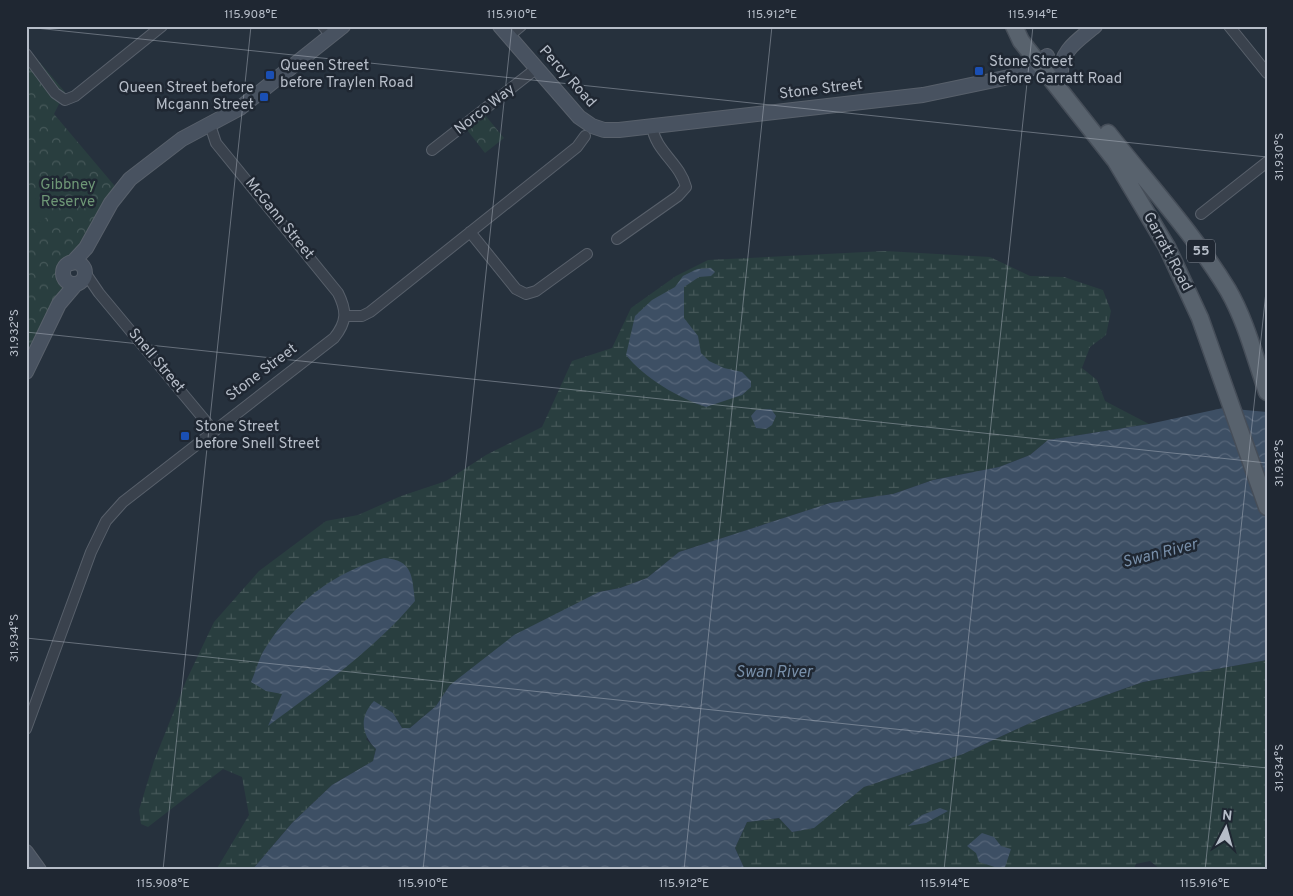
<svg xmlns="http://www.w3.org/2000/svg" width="1293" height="896" font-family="Overpass,sans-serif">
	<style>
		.wetland { fill: url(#wetland-marsh) }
		.park { fill: url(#park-crowns) }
		.garden { fill: #293e3f }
		.water { fill: url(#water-waves) }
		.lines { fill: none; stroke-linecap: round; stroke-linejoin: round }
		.street-casing { stroke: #58606b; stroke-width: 12 }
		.secondary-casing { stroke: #58606b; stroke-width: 16 }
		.primary-casing { stroke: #464e59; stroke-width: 19 }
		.street { stroke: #3a424d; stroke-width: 10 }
		.secondary { stroke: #485260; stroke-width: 14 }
		.primary { stroke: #58626d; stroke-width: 16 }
		.ticks { fill: none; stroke: #b6bdc8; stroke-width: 1; stroke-opacity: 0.45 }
		.transit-dot { fill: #1a4fb4; stroke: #1f2732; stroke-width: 2 }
		.labels { text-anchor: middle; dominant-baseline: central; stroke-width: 5; stroke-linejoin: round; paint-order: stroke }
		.shield { fill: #1f2732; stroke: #89909b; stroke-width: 1 }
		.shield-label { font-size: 14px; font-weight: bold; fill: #b6bdc8 }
		.poi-label { font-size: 15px; fill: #b6bdc8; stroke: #1f2732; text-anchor: start }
		.street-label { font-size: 15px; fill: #b6bdc8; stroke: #1f2732 }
		.park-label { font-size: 15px; fill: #6e9776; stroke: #1f2732 }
		.water-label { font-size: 16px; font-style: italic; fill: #788fa9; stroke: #1f2732 }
		.neatline { fill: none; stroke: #b6bdc8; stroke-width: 2 }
		.ticks-label { font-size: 12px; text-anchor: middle; fill: #b6bdc8 }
	</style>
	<defs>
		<pattern id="wetland-marsh" width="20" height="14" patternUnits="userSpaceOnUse" patternTransform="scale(1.25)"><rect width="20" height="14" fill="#293e3f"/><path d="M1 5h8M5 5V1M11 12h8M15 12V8" fill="none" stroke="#465859"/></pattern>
		<pattern id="park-crowns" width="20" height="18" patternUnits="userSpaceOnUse" patternTransform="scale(1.25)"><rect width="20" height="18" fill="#293e3f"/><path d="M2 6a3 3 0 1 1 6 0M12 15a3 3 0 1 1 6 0" fill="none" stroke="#465859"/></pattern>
		<pattern id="water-waves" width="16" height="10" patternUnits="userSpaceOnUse" patternTransform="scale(1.25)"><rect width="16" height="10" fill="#3d4f64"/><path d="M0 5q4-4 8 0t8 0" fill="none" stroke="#576679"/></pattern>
	</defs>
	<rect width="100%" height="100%" fill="#26313d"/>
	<path class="wetland" d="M 885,251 L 990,257 L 1030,276 L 1064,277 L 1103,290 L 1111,311 L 1106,335 L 1090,347 L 1082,368 L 1097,380 L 1105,401 L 1149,424 L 1048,440 L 1030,455 L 999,467 L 933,480 L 893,494 L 830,503 L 679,552 L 647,578 L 620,588 L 599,592 L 450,685 L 436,706 L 410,728 L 402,728 L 393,713 L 366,739 L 376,749 L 373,761 L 332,785 L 292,823 L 252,870 L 216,870 L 249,815 L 242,777 L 223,769 L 148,827 L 141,824 L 139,810 L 154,761 L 186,681 L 214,622 L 259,571 L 326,521 L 358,515 L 401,496 L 446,481 L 486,455 L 542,427 L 572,361 L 612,348 L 631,308 L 676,276 L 708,260 Z
		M 1267,660 L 1267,870 L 1161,870 L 1150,861 L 1136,864 L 1133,870 L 745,870 L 735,848 L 747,822 L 779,818 L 792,832 L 813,828 L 864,787 L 963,754 L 1041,718 L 1143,682 Z"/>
	<path class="park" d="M 26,46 L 65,92 L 54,114 L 119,191 L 80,264 L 61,264 L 65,280 L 59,304 L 26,372 Z
		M 485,115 L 504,138 L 485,153 L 467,130 Z"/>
	<path class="garden" d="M 26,187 L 49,215 L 26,233 Z"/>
	<path class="water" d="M 711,268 L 715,272 L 711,276 L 699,277 L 684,287 L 684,318 L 698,336 L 701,353 L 709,361 L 724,368 L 742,372 L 751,381 L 751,387 L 742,395 L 706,407 C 680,399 643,377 626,355 L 635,316 L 652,300 L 675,287 L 683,276 L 697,269 Z
		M 1223,408 L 1267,412 L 1267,660 L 1143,682 L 1041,718 L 963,754 L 864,787 L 814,828 L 792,832 L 779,818 L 747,822 L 735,848 L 745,870 L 252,870 L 292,823 L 332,785 L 373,761 L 376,749 C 361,734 359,717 374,701 L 393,713 L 402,728 L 410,728 L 436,706 L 450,685 L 514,635 L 599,592 L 620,588 L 647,578 L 679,552 L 830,503 L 893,494 L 933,480 L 999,467 L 1030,455 L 1048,440 L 1149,424 Z
		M 771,409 L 776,416 L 772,425 L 766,429 L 756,428 L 751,416 L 756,410 Z
		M 384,558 C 413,560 412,576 415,601 C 374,650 319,688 268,726 L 282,694 L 266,691 L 251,682 C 256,671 259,657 266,647 C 294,603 334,572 384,558 Z
		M 940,808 L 948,811 L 926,823 L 908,826 L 922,815 Z
		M 982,833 L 994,837 L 1001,846 L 1011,849 L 1004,870 L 979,862 L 976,853 L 967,846 Z"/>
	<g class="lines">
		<defs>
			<path id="street" d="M 323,26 L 331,36
				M 1229,26 L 1267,73
				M 509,36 L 521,26
				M 26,54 L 55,93 L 65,100 L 75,96 L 162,26
				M 432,150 L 537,68
				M 1201,214 L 1267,162
				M 470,232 L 516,289 L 526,294 L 536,291 L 587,254
				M 617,239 L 678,196 L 686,187 C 680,163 655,151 652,126
				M 84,271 L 99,293 L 213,430
				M 346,316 L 362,316 L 370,312 L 577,147 L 585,136
				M 26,729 L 91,552 L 106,521 L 123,502 L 334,338 C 347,322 347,311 338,293 L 216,143 L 210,125"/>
			<path id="secondary" d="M 500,26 L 579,117 L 592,126 L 604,130 L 619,130 L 923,95 L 1014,76 L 1030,69 L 1047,56
				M 1061,74 C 1060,50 1079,40 1095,26
				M63 273a11 11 0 1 1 22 0a11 11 0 1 1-22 0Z
				M 72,263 L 86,248 L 111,203 L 130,179 L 182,139 L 240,108 L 343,26
				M 26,372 L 59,304 L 76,284
				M 26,852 L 39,870"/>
			<path id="primary" d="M 1014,26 L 1021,41 L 1115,160 L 1167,247 L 1200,318 L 1267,507
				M 1108,133 C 1148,184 1194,234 1228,290 C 1246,321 1255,358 1267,392"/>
		</defs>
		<use href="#street" class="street-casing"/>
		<use href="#secondary" class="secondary-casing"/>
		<use href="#primary" class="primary-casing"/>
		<use href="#street" class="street"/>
		<use href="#secondary" class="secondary"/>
		<use href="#primary" class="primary"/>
	</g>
	<path class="ticks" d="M 26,27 L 1267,157M 26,332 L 1267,463M 26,638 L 1267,768M 163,870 L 251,26M 423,870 L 512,26M 684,870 L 772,26M 944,870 L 1033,26M 1205,870 L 1267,282"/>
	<g class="transit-dot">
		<rect x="974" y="66" width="10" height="10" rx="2.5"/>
		<rect x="265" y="70" width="10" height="10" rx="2.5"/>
		<rect x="259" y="92" width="10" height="10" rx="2.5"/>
		<rect x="180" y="431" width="10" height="10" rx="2.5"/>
	</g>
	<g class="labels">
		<rect class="shield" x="1187" y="239.5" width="28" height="23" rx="4"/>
		<g class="shield-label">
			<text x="1201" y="251">55</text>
		</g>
		<g class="poi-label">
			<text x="989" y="62">Stone Street<tspan x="989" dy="17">before Garratt Road</tspan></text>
			<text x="280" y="66">Queen Street<tspan x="280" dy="17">before Traylen Road</tspan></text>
			<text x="254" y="88" text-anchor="end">Queen Street before<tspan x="254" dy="17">Mcgann Street</tspan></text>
			<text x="195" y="427">Stone Street<tspan x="195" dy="17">before Snell Street</tspan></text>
		</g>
		<g class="street-label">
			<text transform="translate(567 77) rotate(48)">Percy Road</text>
			<text transform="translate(821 90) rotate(-7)">Stone Street</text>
			<text transform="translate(485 110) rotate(-38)">Norco Way</text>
			<text transform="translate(279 219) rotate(51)">McGann Street</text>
			<text transform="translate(1167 252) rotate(62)">Garratt Road</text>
			<text transform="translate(156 361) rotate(50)">Snell Street</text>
			<text transform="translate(262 373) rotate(-37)">Stone Street</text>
		</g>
		<g class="park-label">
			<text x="68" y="185">Gibbney<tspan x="68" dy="17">Reserve</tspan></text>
		</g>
		<g class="water-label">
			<text transform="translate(1160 554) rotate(-14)">Swan River</text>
			<text x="774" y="673">Swan River</text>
		</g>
	</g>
	<rect width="1293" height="896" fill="none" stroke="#1f2732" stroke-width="55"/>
	<g transform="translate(1226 828) rotate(6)" stroke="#1f2732" stroke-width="4" paint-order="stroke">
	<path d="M0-4L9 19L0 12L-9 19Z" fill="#b6bdc8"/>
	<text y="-8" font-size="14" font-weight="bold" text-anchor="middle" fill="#b6bdc8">N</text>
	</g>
	<rect x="28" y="28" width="1238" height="840" class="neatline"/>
	<g class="ticks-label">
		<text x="251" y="18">115.908°E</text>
		<text x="512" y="18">115.910°E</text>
		<text x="772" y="18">115.912°E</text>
		<text x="1033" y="18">115.914°E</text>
		<text transform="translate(1279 157) rotate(-90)" y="4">31.930°S</text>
		<text transform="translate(14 333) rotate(-90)" y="4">31.932°S</text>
		<text transform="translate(1279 463) rotate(-90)" y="4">31.932°S</text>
		<text transform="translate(14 638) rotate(-90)" y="4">31.934°S</text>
		<text transform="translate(1279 768) rotate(-90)" y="4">31.934°S</text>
		<text x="163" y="887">115.908°E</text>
		<text x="423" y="887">115.910°E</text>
		<text x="684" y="887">115.912°E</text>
		<text x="945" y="887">115.914°E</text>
		<text x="1205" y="887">115.916°E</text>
	</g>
</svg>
